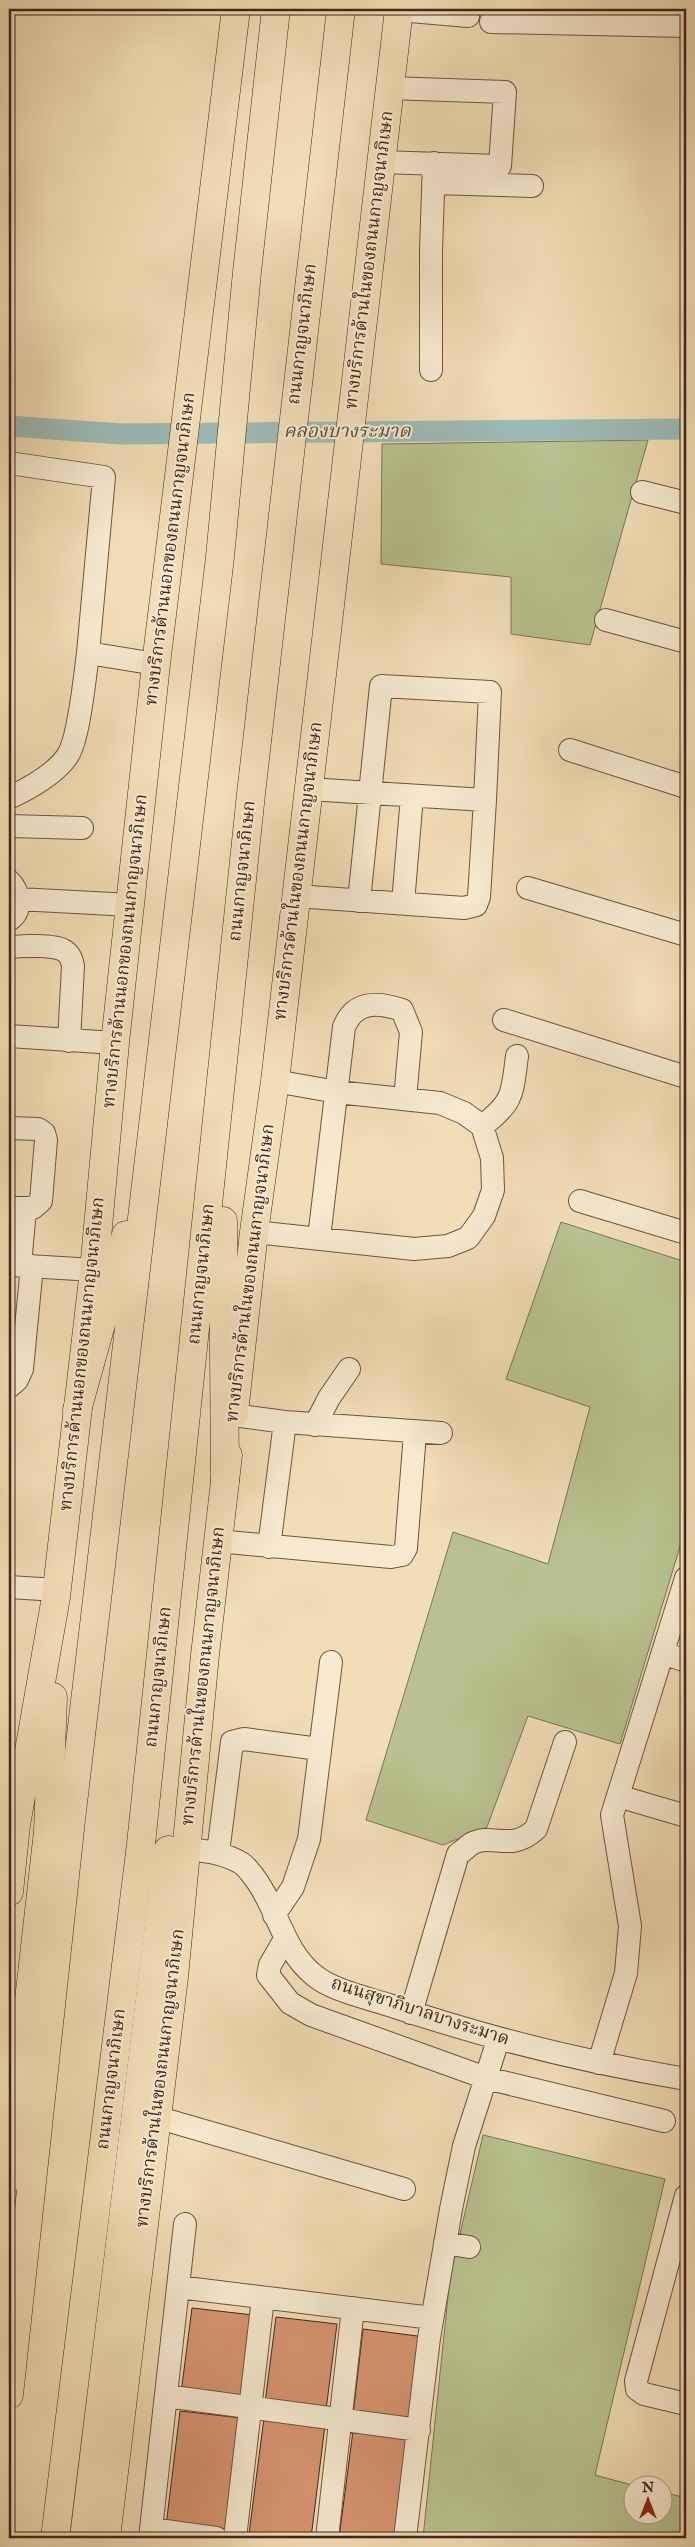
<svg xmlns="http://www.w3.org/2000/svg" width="695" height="2547" font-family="'IM FELL English','Noto Serif Thai',serif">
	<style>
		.green { fill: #b8c18f; stroke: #7c7455 }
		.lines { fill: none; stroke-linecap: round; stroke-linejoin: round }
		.canal { stroke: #9cbab5; stroke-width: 21 }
		.building { fill: #d89471; stroke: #40261b }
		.minor-casing { stroke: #6c5442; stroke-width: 24 }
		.major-casing { stroke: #40261b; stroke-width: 29 }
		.highway-casing { stroke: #40261b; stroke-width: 29 }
		.minor { stroke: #f6e9d0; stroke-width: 22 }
		.major { stroke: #f1ddb6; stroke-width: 28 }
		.highway { stroke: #f1ddb6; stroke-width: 28 }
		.labels { text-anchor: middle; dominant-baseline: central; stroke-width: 4; stroke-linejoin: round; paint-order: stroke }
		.street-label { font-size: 18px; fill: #40261b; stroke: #f6e9d0 }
		.water-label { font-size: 19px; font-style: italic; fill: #574b42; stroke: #f6e9d0 }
	</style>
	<rect width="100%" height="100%" fill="#f1ddb6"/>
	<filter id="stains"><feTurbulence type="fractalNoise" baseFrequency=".004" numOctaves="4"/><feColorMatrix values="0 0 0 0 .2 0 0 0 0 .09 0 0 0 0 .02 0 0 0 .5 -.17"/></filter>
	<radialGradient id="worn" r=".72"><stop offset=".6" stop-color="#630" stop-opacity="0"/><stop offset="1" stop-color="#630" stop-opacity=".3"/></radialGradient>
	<path class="green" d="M 648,440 L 590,645 L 511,634 L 511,577 L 381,564 L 382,444 Z
		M 561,1222 L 686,1262 L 686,1527 L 620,1744 L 528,1716 L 487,1827 L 443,1845 L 366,1820 L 453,1532 L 548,1564 L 590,1407 L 506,1379 Z
		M 483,2135 L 665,2179 L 595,2475 L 632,2485 L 632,2514 L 662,2514 L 663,2492 L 686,2498 L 686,2538 L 423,2538 L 450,2277 Z"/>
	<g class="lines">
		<path class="canal" d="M 9,426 L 121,434 L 686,429"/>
	</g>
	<path class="building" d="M 192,2308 L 253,2315 L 242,2401 L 181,2393 Z
		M 276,2317 L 337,2324 L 326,2410 L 265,2403 Z
		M 363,2329 L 425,2337 L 414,2422 L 353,2415 Z
		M 180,2411 L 241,2418 L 227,2534 L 166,2526 Z
		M 264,2418 L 325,2425 L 311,2538 L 249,2534 Z
		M 353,2431 L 414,2438 L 402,2538 L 339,2538 Z"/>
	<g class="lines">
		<defs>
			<path id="minor" d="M 399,10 L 468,16
				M 491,22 L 686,26
				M 381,162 L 500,166 L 505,92 L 389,88
				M 433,183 L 532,186
				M 431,370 L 431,250 L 434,163
				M 9,463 L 104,477 L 88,653 L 156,664
				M 642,492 L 686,503
				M 606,620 L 686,642
				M 570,750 L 686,787
				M 9,798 C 28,789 56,774 68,755 C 79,738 85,676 88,653
				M 9,826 L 82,828
				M 9,881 C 20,892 23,910 9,920
				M 528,888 L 686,935
				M 296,896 L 464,908 L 476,905 L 479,897 L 485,800 L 308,789
				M 18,899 L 131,905
				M 359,901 L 381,686 L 490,692 L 485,800
				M 403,903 L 412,796
				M 9,948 C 17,945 56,945 63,950 C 69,953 72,960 73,966 L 69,1041
				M 504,1020 L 686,1077
				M 9,1036 L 115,1043
				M 482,1126 C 514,1102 512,1094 517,1056
				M 9,1128 L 38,1129 L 44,1133 L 46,1140 L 41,1201 L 33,1208 L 9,1208
				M 580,1201 L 686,1233
				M 254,1232 L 414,1249 L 448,1246 L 468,1238 L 484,1216 L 493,1190 L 492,1158 L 482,1126 L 464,1113 L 440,1103 L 337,1092 L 275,1081
				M 319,1238 L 344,1027 C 355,1000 378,1002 402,1010 L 411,1032 L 405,1099
				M 11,1265 L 94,1270
				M 20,1265 L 25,1209
				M 9,1387 L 17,1380 L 22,1369 L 32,1266
				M 233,1415 L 285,1422 L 441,1433
				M 315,1425 L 329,1398 L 349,1369
				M 217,1541 L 391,1557 L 402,1555 L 406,1548 L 415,1433
				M 269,1547 L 285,1422
				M 9,1587 L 57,1590
				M 663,1653 L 686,1661
				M 618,1796 L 686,1816
				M 187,1849 C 206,1851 224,1853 241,1863 C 246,1866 250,1872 254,1877 C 278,1908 282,1950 315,1976 C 332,1990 367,1998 389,2005 C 487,2038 584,2062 686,2079
				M 218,1853 L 232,1742 L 244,1739 L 319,1749
				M 274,1915 L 293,1887 L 309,1839 L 331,1662
				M 285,1939 L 270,1965 L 268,1975 L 290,2003 L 311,2015 L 486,2078 L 664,2121
				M 411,2013 L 458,1854 C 463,1851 467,1847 471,1844 C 494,1832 510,1853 536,1829 L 565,1742
				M 599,2063 L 626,1973 L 630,1926 L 612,1815 L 686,1578
				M 156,2117 L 404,2189
				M 686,2196 L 636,2381 L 637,2389 L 644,2394 L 686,2404
				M 445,2243 L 469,2247
				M 178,2287 L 432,2318
				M 166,2396 L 419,2430
				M 151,2529 L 216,2538
				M 150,2538 L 185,2224
				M 235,2538 L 263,2298
				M 327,2538 L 353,2308
				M 405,2538 L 429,2338 L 451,2209 L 464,2146 L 498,2040"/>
			<path id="major" d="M 234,1413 L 254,1232 L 275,1081 L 399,9
				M 9,1892 L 16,1825 L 56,1597 L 94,1270 L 115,1043 L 156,664 L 236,9
				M 9,2178 L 48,1831 L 53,1697
				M 84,2538 L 168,1850
				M 106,2538 L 174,1977 L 205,1655 L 228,1455"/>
			<path id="highway" d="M 223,1221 L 225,1480
				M 77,1410 L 126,1235
				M 9,2395 L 71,1820 L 220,557 L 247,272 L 276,9
				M 55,2538 L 141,1844 L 251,794 L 341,9"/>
		</defs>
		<use href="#minor" class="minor-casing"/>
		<use href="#major" class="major-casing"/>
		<use href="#highway" class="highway-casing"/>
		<use href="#minor" class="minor"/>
		<use href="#major" class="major"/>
		<use href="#highway" class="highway"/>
	</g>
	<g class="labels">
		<g class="street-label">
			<text transform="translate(370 260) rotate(-83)">ทางบริการด้านในของถนนกาญจนาภิเษก</text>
			<text transform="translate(303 334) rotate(-83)">ถนนกาญจนาภิเษก</text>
			<text transform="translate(171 549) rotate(-83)">ทางบริการด้านนอกของถนนกาญจนาภิเษก</text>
			<text transform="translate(243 871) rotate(-84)">ถนนกาญจนาภิเษก</text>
			<text transform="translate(299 871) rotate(-83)">ทางบริการด้านในของถนนกาญจนาภิเษก</text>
			<text transform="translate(126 951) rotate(-84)">ทางบริการด้านนอกของถนนกาญจนาภิเษก</text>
			<text transform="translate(251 1273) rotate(-83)">ทางบริการด้านในของถนนกาญจนาภิเษก</text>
			<text transform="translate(202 1274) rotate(-84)">ถนนกาญจนาภิเษก</text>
			<text transform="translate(83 1354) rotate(-84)">ทางบริการด้านนอกของถนนกาญจนาภิเษก</text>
			<text transform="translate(204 1676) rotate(-84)">ทางบริการด้านในของถนนกาญจนาภิเษก</text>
			<text transform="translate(159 1677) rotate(-84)">ถนนกาญจนาภิเษก</text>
			<text transform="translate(420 2012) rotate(18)">ถนนสุขาภิบาลบางระมาด</text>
			<text transform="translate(161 2078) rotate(-83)">ทางบริการด้านในของถนนกาญจนาภิเษก</text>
			<text transform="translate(112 2079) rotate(-83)">ถนนกาญจนาภิเษก</text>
		</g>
		<g class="water-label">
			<text x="347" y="432">คลองบางระมาด</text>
		</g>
	</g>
	<rect width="695" height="2547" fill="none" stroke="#f1ddb6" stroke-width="30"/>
	<rect x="10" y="10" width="675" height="2527" fill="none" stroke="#40261b" stroke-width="2.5"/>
	<rect x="15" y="15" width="665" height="2517" fill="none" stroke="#40261b"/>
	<g transform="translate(648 2500)"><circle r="24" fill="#f6e9d0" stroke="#ad9b88"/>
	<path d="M0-4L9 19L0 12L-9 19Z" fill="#8f2418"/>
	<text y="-8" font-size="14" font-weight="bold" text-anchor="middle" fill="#40261b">N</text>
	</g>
	<rect width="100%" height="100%" filter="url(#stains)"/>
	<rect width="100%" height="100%" fill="url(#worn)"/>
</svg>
